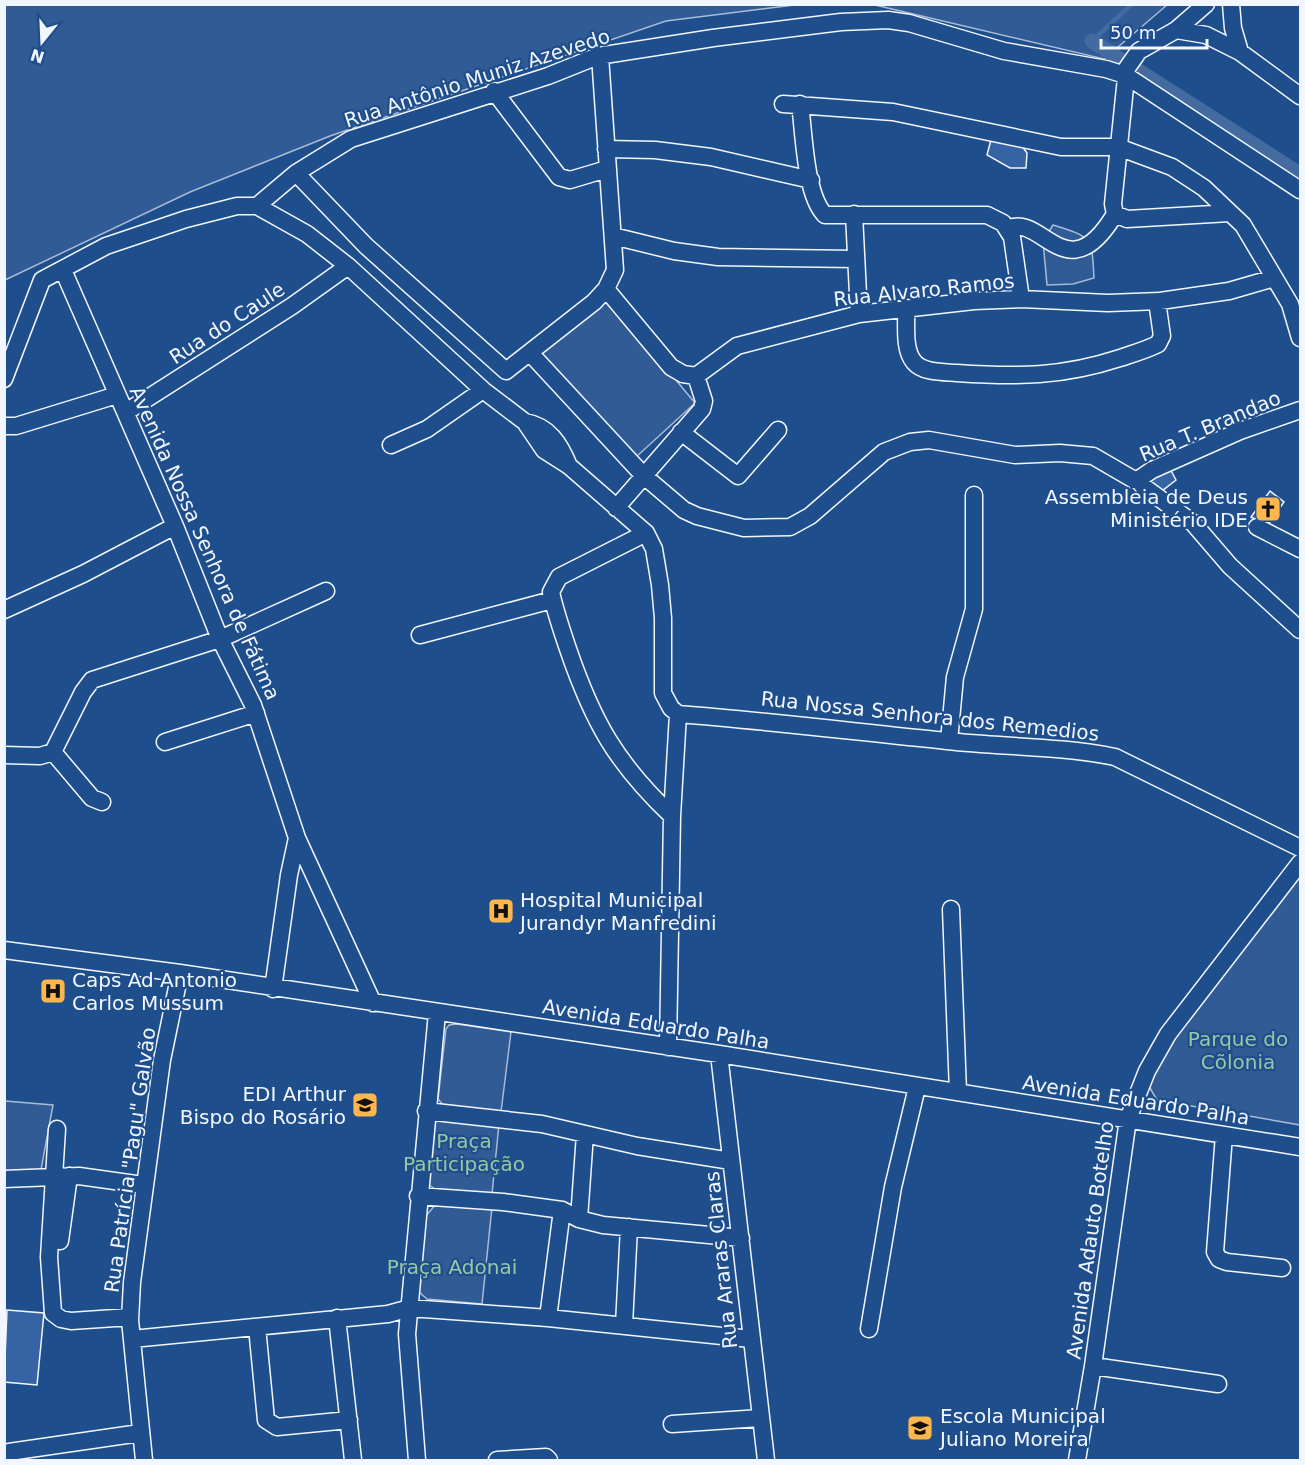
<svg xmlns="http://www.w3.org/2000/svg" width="1305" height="1465" font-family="'DejaVu Sans',sans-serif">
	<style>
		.green { fill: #305b95; stroke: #a8bbd7; stroke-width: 1.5 }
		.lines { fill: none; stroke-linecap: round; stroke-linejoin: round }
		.stream { stroke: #446ba0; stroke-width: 4.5 }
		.canal { stroke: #446ba0; stroke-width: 15 }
		.building { fill: #3563a3; stroke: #f2f6ff; stroke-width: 1.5 }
		.minor-casing { stroke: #f2f6ff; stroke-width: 19 }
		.minor { stroke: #1f4e8c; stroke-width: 16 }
		.labels { text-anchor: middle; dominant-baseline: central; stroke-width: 4.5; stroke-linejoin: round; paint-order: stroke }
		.street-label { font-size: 20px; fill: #f2f6ff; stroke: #1f4e8c }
		.poi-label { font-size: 20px; fill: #f2f6ff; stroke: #1f4e8c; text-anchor: start }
		.park-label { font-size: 20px; fill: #97c8a6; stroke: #1f4e8c }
	</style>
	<rect width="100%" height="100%" fill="#1f4e8c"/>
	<path class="green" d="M 5,4 L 794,4 L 794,5 L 666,21 L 330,136 L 190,192 L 5,280 Z
		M 875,5 L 1167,4 L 1167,5 L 1104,59 Z
		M 1053,225 C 1092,237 1092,237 1094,278 L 1073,284 L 1047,285 L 1043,241 Z
		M 607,297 L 695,403 L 635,458 L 541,354 Z
		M 1300,864 L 1300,1125 L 1157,1100 L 1144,1078 Z
		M 457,1024 L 511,1032 L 501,1112 L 443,1105 L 438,1099 L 446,1029 L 449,1025 Z
		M 5,1101 L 53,1105 L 38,1186 L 5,1185 Z
		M 439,1118 L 499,1124 L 492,1194 L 435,1189 L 429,1185 L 435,1122 Z
		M 436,1204 L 492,1207 L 482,1304 L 427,1299 L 418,1291 L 425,1217 Z"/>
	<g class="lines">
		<path class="stream" d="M 1092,41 L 1132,4"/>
		<path class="canal" d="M 1092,41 L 1300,174"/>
	</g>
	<path class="building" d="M 992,136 L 1019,142 L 1027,153 L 1026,168 L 1010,168 L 987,155 Z
		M 1168,465 L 1176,480 L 1158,494 L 1142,478 Z
		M 1270,491 L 1284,502 L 1267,526 L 1251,517 Z
		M 7,1310 L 44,1313 L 37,1385 L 4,1382 Z"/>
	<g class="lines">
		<defs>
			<path id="minor" d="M 1206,4 L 1176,30 L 1139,51 L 1127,68 L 1113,204 L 1115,214 L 1127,219 L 1230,213
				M 1231,4 L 1233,28 L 1240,52 L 1300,96
				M 1176,30 L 1206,35 L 1240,52
				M 494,91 L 559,177 L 570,180 L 607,169
				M 783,104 L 893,112 L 1061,147 L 1118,147 L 1172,167 L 1204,188 L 1243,225 L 1290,304 L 1300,338
				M 800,104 C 804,133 805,195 825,215 L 987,215 L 1003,223 L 1012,237 L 1021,299
				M 606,149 L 655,150 L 711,157 L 811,180
				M 296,173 L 366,246 L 506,371 L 594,302 L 606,289 L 615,270 L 600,56
				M 257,206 L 296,173 L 351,139 L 548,76 L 598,56 L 713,38 L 841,22 L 888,20 L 909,23 L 1004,51 L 1106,69 L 1125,75 L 1300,190
				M 854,214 L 859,314
				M 1008,229 C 1042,212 1067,294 1115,214
				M 613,236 L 674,251 L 718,257 L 856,259
				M 63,270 L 175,526 L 220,639 L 253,705 L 297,838 L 373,1003
				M 606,289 L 671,367 L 683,374 L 696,376
				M 906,308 C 907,324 903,349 914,362 C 923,373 944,372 957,373 C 1017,377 1062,377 1120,358 C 1132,354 1146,350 1158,344 L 1162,336 L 1157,301
				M 531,354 L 644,476 L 684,510 L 697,516 L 744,528 L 790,527 L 810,516 L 884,452 L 910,442 L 929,440 L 1015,455 L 1060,453 L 1093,456 L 1136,481 L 1193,523 L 1230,566 L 1300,630
				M 696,376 L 737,346 L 859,314 L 974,301 L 1021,299 L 1108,303 L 1160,301 L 1229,291 L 1274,278
				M 4,379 L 42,280 L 106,246 L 186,219 L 237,206 L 257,206 L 307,234 L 348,266 L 483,390 L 525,422 L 544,450 L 569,466 L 646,533 L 654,549 L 660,585 L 663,618 L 663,693 L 671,708 L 678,714
				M 126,412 L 292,306 L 348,266
				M 525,422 C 549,426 560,444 569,466
				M 4,426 L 16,426 L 117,395
				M 681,432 L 738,476 L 778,430
				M 391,445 L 427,429 L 483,390
				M 1136,481 L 1152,470 L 1240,431 L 1300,410
				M 616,508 L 702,409 L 704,401 L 696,376
				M 1257,527 L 1300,549
				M 646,533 L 559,577 L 551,592 C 555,611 562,631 568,649 C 593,722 616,763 672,816
				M 4,610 L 83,574 L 175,526
				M 420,635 L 552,600
				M 949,741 L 955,677 L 974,609 L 974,495
				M 165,742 L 256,713
				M 53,752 L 92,798 L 102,802
				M 4,755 L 40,756 L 53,752 L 83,692 L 92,680 L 220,639 L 326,591
				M 951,909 L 958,1092
				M 4,950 L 180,973 L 719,1054 L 1300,1147
				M 273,989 L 289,875 L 297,838
				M 668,1047 L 672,816 L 678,714 C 768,721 857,732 947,741 C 1003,747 1060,746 1115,757 L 1300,848
				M 719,1054 L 766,1460
				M 426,1111 L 542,1124 L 637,1146 L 731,1161
				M 57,1129 L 49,1257 L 53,1313 L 61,1319 L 71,1321 L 130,1317
				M 1224,1135 L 1215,1252 L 1219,1259 L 1227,1262 L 1282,1268
				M 4,1179 L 79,1176 L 143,1185
				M 418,1196 L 503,1202 L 562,1210 L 579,1219 L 603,1225 L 741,1238
				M 579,1219 L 585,1134
				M 60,1241 L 69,1176
				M 337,1318 L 353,1460
				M 548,1318 L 562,1210
				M 624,1325 L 629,1227
				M 257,1327 L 266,1420 L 277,1427 L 349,1420
				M 869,1329 L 893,1187 L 917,1087
				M 132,1339 L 388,1314 L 410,1308 L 548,1318 L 751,1339
				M 1093,1366 L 1218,1384
				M 672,1424 L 760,1418
				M 9,1452 L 140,1433
				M 144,1460 L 130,1320 L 132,1282 L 162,1060 L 180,973
				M 417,1460 L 407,1334 L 437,1013
				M 497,1460 L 546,1457 L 549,1460
				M 1077,1460 L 1093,1366 L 1128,1119 L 1147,1071 L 1168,1034 L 1300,863"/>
		</defs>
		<use href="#minor" class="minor-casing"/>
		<use href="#minor" class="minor"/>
	</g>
	<defs>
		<symbol id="church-square" viewBox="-11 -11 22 22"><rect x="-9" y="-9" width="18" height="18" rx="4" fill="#ffb74d" stroke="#1f4e8c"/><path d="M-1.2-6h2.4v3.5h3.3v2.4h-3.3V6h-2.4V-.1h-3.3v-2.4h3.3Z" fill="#111"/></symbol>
		<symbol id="hospital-square" viewBox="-11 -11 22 22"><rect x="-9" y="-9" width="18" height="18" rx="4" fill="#ffb74d" stroke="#1f4e8c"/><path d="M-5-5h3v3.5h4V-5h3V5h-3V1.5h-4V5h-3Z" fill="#111"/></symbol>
		<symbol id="school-square" viewBox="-11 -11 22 22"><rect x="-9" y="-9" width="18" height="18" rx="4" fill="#ffb74d" stroke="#1f4e8c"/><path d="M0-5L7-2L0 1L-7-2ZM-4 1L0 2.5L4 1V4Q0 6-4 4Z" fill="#111"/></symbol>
	</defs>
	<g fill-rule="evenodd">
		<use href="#church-square" x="1253" y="494" width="30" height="30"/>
		<use href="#hospital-square" x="486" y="896" width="30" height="30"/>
		<use href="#hospital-square" x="38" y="976" width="30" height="30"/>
		<use href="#school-square" x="350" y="1090" width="30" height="30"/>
		<use href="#school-square" x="905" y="1413" width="30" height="30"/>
	</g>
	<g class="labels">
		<g class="street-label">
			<text transform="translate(477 78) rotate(-18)">Rua Antônio Muniz Azevedo</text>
			<text transform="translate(924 290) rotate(-6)">Rua Alvaro Ramos</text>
			<text transform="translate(227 323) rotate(-33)">Rua do Caule</text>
			<text transform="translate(1210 426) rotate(-23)">Rua T. Brandao</text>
			<text transform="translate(205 543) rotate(66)">Avenida Nossa Senhora de Fátima</text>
			<text transform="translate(930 716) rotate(6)">Rua Nossa Senhora dos Remedios</text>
			<text transform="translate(656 1024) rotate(9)">Avenida Eduardo Palha</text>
			<text transform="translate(1136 1100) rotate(9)">Avenida Eduardo Palha</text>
			<text transform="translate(130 1160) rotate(-82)">Rua Patrícia "Pagu" Galvão</text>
			<text transform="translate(1090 1240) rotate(-82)">Avenida Adauto Botelho</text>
			<text transform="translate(721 1260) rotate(-96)">Rua Araras Claras</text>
		</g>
		<g class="poi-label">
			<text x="1248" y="497" text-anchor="end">Assemblèia de Deus<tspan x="1248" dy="23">Ministério IDE</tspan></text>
			<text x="520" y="900">Hospital Municipal<tspan x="520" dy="23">Jurandyr Manfredini</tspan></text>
			<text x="72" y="980">Caps Ad Antonio<tspan x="72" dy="23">Carlos Mussum</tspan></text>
			<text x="346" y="1094" text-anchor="end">EDI Arthur<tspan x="346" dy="23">Bispo do Rosário</tspan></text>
			<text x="940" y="1416">Escola Municipal<tspan x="940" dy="23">Juliano Moreira</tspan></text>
		</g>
		<g class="park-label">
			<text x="1238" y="1039">Parque do<tspan x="1238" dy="23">Cõlonia</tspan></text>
			<text x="464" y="1141">Praça<tspan x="464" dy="23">Participação</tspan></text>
			<text x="452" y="1267">Praça Adonai</text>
		</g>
	</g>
	<rect width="1305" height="1465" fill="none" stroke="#f2f6ff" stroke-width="12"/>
	<g transform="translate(42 42) rotate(198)" stroke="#1f4e8c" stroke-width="4.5" paint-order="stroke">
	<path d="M0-4.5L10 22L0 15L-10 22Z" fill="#f2f6ff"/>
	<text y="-9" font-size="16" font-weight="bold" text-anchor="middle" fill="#f2f6ff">N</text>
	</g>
	<path d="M1101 39v9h106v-9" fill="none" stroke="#f2f6ff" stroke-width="3"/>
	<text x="1110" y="39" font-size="18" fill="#f2f6ff" stroke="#1f4e8c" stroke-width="4.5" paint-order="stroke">50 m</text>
</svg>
